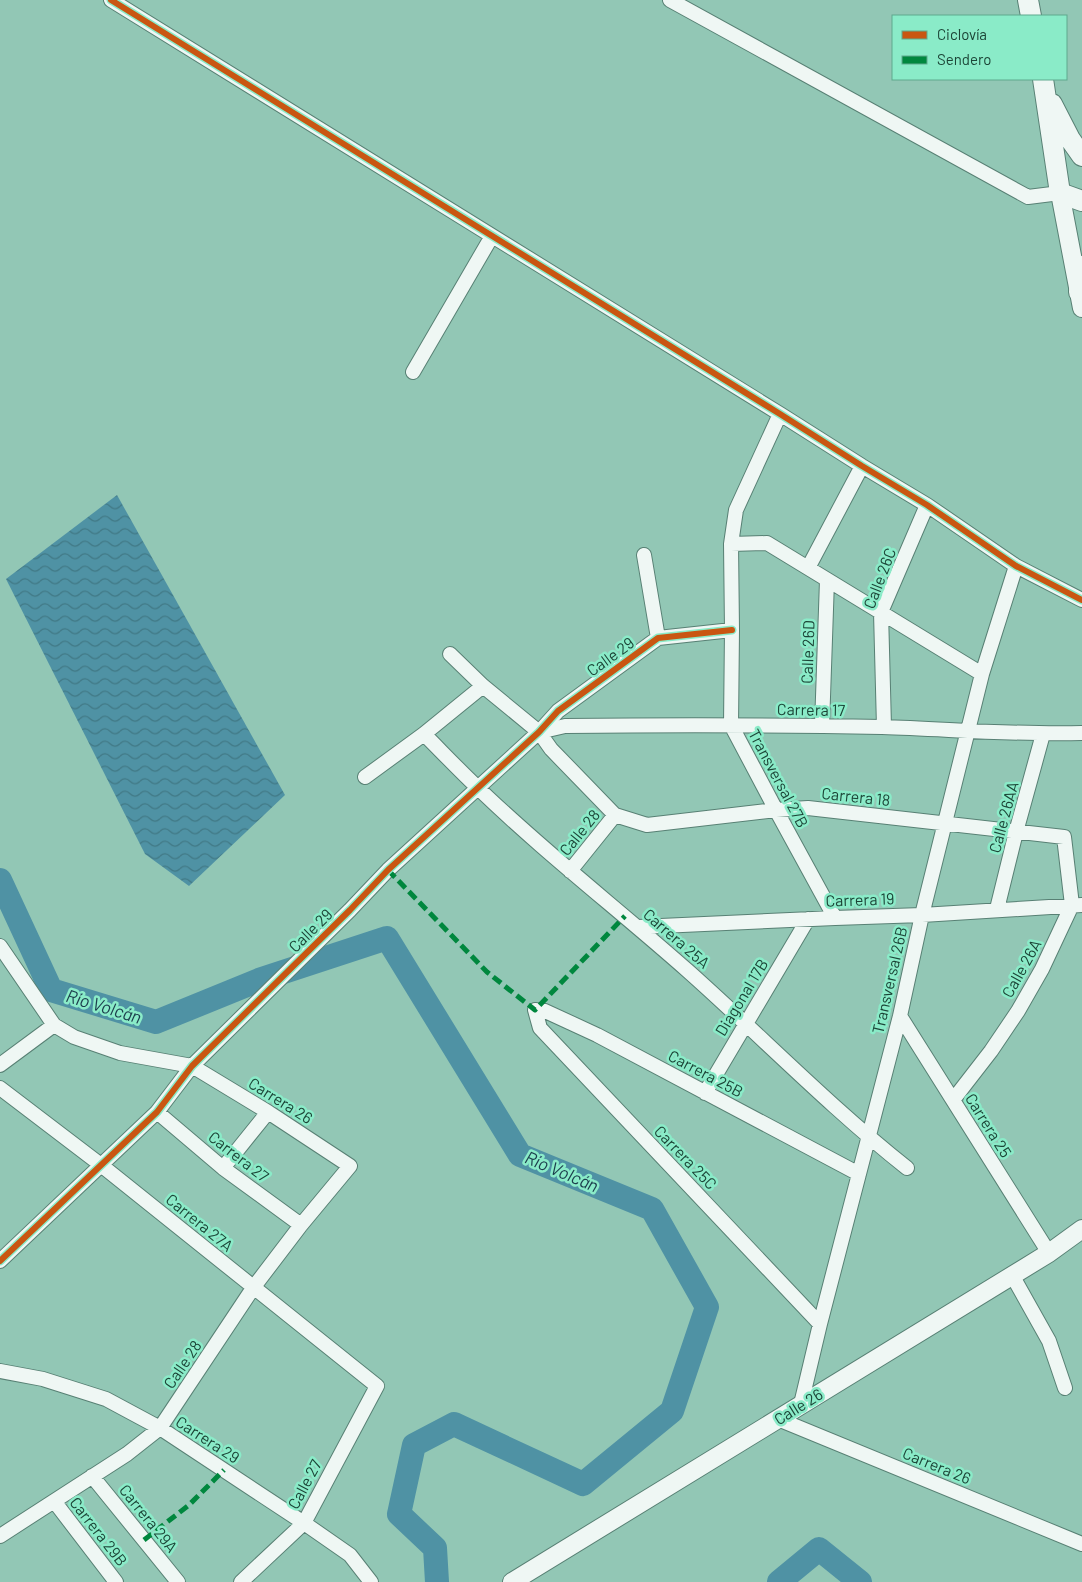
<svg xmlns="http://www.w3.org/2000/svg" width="1082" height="1582" font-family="Barlow,sans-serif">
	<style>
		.water { fill: url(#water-waves) }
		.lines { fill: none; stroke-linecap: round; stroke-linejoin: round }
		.river { stroke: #4f92a4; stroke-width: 24 }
		.minor-casing { stroke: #588074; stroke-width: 16 }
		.major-casing { stroke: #588074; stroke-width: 20 }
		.highway-casing { stroke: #588074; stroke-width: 22 }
		.minor { stroke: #eff7f4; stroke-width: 14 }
		.major { stroke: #eff7f4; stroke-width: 18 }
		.highway { stroke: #eff7f4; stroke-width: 20 }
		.quiet { stroke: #00873e; stroke-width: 5; stroke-dasharray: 10 5; stroke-linecap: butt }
		.cycleway-casing { stroke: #8aebc8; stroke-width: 9 }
		.cycleway { stroke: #c95612; stroke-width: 6 }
		.labels { text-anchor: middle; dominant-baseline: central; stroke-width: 5; stroke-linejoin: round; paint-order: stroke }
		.street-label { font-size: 16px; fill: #1c4537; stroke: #8aebc8 }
		.water-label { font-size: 18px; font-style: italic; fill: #1c3d4c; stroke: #8aebc8 }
	</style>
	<defs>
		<pattern id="water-waves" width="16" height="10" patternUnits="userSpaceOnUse" patternTransform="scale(1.25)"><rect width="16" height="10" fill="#4f92a4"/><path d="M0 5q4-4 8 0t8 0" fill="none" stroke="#417986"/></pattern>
	</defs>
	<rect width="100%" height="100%" fill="#92c7b5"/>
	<path class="water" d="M 117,495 L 285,795 L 189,886 L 145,854 L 6,579 Z"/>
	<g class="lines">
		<path class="river" d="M 0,880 L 51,990 L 156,1022 L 259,980 L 387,938 L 520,1155 L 652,1209 L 707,1307 L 672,1411 L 583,1484 L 454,1424 L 414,1445 L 399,1514 L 435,1548 L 437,1582
			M 779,1582 L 819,1549 L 860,1582"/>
		<defs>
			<path id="minor" d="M 111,0 L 780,414 L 862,466 L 927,505 L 1016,566 L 1082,600
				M 670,0 L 1028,197 L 1060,193
				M 413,372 L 492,236
				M 780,414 L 736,510 L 731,544 L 732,630 L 731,725 L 776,810 L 835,918
				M 731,544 L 767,543 L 982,674
				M 644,555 L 658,638
				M 808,568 L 862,466
				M 450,654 L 483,686 L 539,732 L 551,749 L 615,815 L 647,825 L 776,810 L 808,808 L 1064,837 L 1072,905 L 1042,969 L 1018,1011 L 991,1051 L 953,1100
				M 822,726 L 827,580
				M 884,727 L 881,612 L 927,505
				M 539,732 L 565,726 C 670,725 776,725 882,727 C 949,729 1015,735 1082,733
				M 424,734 C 441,751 459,770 477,787 C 544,852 618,909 688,971 C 761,1036 830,1107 907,1168
				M 365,777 L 424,734 L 483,686
				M 570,871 L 615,815
				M 997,909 L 1016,832 L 1043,734
				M 639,927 L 835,918 L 922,915 L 1082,905
				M 0,946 L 54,1025 L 74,1037 L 120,1053 L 192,1066 L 268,1112 L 350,1166 L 301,1225 L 253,1288 L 160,1428 L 127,1454 L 0,1536
				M 900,1016 L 1049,1253
				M 0,1065 L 54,1025
				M 0,1088 L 101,1165 L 377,1386 L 304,1523 L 241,1582
				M 705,1093 L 808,919
				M 157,1112 L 223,1168 L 301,1225
				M 223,1168 L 268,1112
				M 0,1261 L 157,1112 L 192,1066 L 350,910 L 388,870 L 539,732 L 558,711 L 658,638 L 732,630
				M 1012,1275 L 1049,1341 L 1065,1388
				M 820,1324 L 540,1028 L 535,1010 L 545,1011 L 597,1035 L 859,1174
				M 0,1371 L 43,1379 L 106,1399 L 160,1428 L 304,1523 L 350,1555 L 371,1582
				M 801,1404 L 820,1324 L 900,1016 L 922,915 L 982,674 L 1016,566
				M 778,1419 L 1082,1544
				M 92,1476 L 178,1582
				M 54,1501 L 116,1582"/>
			<path id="major" d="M 1060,193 L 1082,308
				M 512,1582 L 1049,1253 L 1082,1229"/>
			<path id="highway" d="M 1028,0 L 1031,16
				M 1043,79 L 1060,193 L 1082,201
				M 1052,104 L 1070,139 L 1082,156
				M 1079,292 L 1080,274 L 1082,266"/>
		</defs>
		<use href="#minor" class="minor-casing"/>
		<use href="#major" class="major-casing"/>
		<use href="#highway" class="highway-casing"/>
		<use href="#minor" class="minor"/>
		<use href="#major" class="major"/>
		<use href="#highway" class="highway"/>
		<path class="quiet" d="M 388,870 L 487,972 L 535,1010 L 625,916
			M 144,1540 L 189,1505 L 224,1470"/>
		<defs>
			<path id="cycleway" d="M 111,0 L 780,414 L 862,466 L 927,505 L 1016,566 L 1082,600
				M 0,1261 L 157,1112 L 192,1066 L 350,910 L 388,870 L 539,732 L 558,711 L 658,638 L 732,630"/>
		</defs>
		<use href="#cycleway" class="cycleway-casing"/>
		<use href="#cycleway" class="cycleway"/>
	</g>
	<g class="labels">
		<g class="street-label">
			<text transform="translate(879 578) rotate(-69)">Calle 26C</text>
			<text transform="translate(807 652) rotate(-88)">Calle 26D</text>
			<text transform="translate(610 656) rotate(-36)">Calle 29</text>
			<text transform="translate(811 709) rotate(1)">Carrera 17</text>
			<text transform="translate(779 778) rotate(62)">Transversal 27B</text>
			<text transform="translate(856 796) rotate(6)">Carrera 18</text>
			<text transform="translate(1003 817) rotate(-75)">Calle 26AA</text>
			<text transform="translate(579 832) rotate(-51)">Calle 28</text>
			<text transform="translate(860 899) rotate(-2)">Carrera 19</text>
			<text transform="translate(310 930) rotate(-45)">Calle 29</text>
			<text transform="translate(677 938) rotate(41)">Carrera 25A</text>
			<text transform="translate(1021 968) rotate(-61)">Calle 26A</text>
			<text transform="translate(889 980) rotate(-77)">Transversal 26B</text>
			<text transform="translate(741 997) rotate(-59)">Diagonal 17B</text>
			<text transform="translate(706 1073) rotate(28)">Carrera 25B</text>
			<text transform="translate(281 1100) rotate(32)">Carrera 26</text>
			<text transform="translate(989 1125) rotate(58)">Carrera 25</text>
			<text transform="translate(239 1156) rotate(38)">Carrera 27</text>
			<text transform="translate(686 1157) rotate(46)">Carrera 25C</text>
			<text transform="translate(200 1222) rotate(39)">Carrera 27A</text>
			<text transform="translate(182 1364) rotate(-56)">Calle 28</text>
			<text transform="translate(798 1406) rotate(-32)">Calle 26</text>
			<text transform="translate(208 1439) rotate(33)">Carrera 29</text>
			<text transform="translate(937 1465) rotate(22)">Carrera 26</text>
			<text transform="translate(304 1484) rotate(-62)">Calle 27</text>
			<text transform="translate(149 1518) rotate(51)">Carrera 29A</text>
			<text transform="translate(99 1531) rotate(52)">Carrera 29B</text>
		</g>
		<g class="water-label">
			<text transform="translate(104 1006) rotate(17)">Río Volcán</text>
			<text transform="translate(562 1171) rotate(23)">Río Volcán</text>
		</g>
	</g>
	<rect x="892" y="15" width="175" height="65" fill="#8aebc8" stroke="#5ea98e"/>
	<rect x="902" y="31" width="25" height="8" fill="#c95612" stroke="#5ea98e"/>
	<text x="937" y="40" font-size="15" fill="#1c4537">Ciclovía</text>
	<rect x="902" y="56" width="25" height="8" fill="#00873e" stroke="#5ea98e"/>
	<text x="937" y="65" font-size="15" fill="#1c4537">Sendero</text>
</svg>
